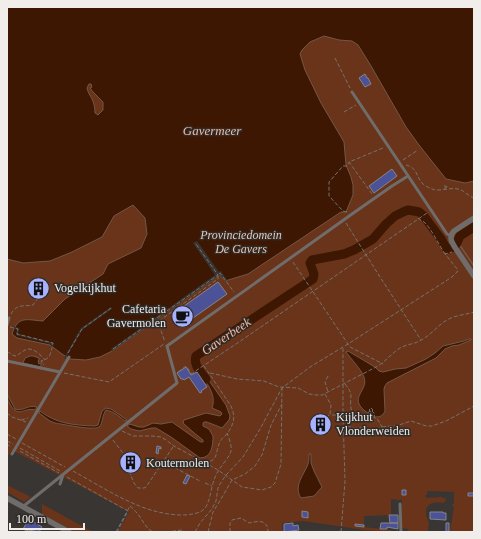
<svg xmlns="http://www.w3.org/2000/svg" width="481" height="539" font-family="Georgia,serif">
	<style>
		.green { fill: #693419 }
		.water { fill: #3d1702; stroke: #735748; fill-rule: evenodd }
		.pier { fill: #393533 }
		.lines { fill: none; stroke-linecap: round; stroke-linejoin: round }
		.stream { stroke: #735748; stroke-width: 1.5 }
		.river { stroke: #3d1702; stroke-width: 9 }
		.building { fill: #4c5298; stroke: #84858a }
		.path { stroke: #757270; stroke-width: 1; stroke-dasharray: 4 2; stroke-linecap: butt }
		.service { stroke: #6f6c6b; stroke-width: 3 }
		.minor { stroke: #6f6c6b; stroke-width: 5.5 }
		.labels { text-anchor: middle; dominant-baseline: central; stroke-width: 3; stroke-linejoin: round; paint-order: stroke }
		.park-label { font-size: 12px; font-style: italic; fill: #f1c5b1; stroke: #2f2b29 }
		.poi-label { font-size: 12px; fill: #f0edeb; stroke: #2f2b29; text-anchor: start }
		.water-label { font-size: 13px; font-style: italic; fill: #f8b799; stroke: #2f2b29 }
	</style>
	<rect width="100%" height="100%" fill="#393533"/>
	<path class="green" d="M 7,7 L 474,7 L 474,532 L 450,532 L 454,507 L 452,506 L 454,502 L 454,492 L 427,491 L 427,494 L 425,496 L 427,498 L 441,497 L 446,499 L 446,500 L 444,503 C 436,501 425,503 426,513 C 426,517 428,520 429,523 L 428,528 L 428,532 L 408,532 L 408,529 L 402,528 L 402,499 L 399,500 L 391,499 L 391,515 L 364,516 L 364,527 L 391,530 L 392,531 L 392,532 L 364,530 L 364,529 L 364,530 L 303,521 L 282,523 L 282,532 L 118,532 L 129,512 L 12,450 L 7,458 Z
		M 7,485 L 31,497 L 24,502 L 7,492 Z
		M 42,504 L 93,532 L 75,532 L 42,514 Z"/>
	<path class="water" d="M 7,7 L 474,7 L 474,181 L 465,183 L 446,179 L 419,145 L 406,127 L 371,66 L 358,45 L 352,41 L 339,40 L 324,36 L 310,42 L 302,50 L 300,54 L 305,70 L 321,103 L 344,142 L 346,165 L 351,177 L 353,185 L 353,195 L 346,212 L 341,212 L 248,274 L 225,281 L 220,275 L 112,351 L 100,357 L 86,360 L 70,359 L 62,354 L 50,345 L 17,338 L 12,334 C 18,315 27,320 43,321 L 65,299 L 103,274 L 108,264 L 141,248 L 147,234 L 145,218 L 133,205 L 114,216 L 102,237 L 72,252 L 50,261 L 23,263 L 7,259 ZM 89,84 L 91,84 L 92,87 L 90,88 L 93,92 L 103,102 L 103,110 L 98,115 L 95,113 C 95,108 94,103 92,99 C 90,95 88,93 87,88 Z
		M 469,339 L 471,339 L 471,340 L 459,345 L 452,346 L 445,349 L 436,358 L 387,383 L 385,386 L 384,389 L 385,411 C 383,416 380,417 375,417 C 371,416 368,413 365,411 C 348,397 369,391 364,377 C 361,369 351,359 346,352 L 348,351 L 375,367 L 379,371 L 383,372 L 395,369 L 406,368 L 426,359 L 435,353 L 443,346 L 464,341 Z
		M 30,356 L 33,356 L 39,358 L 39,360 L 38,361 L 39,364 L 41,363 L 41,367 L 23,363 L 25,358 Z
		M 201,369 L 226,405 L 230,416 L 229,420 L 222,428 L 207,422 L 204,422 L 203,423 L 203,426 L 209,429 L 213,436 C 213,445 212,458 200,458 L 171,437 L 156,428 L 152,428 L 139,431 L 131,429 L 127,426 L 130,424 L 139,427 L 144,427 L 153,423 L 161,424 L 172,422 L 199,441 L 201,442 L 203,442 L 203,440 L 193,432 L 183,423 L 184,420 L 206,413 L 220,416 L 222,414 L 221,412 L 212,408 C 217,394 206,382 198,371 Z
		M 7,394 L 15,409 C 23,412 28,404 37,407 L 35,410 C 24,407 19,418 11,406 C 9,402 7,399 7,394 Z
		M 106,408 L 111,409 L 127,420 L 125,421 C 120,417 113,411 106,410 C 102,415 103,424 99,427 C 94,431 62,424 55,423 L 50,421 L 39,413 L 40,411 C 57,424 74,425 94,426 L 98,425 L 102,411 Z
		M 309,454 L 311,454 L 311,463 L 314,471 L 322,487 L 314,496 L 301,498 C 293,486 304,475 308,464 C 309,461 309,457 309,454 Z"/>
	<path class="pier" d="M 197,241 L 219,272 L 221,271 L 227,280 L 225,281 L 220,275 L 112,351 L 111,349 L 215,275 L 193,243 Z
		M 111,307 L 112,309 L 82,330 L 65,359 L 64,358 L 81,328 Z
		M 12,326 L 19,328 L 18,334 L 54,343 L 52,350 L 51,349 L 51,344 L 16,335 L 17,329 L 12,328 Z"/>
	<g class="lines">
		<path class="stream" d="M 457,243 L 461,247 L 474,266"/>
		<path class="river" d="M 206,379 C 201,372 193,365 196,356 L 313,279 L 314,274 L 310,263 L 312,260 L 344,254 L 354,250 L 373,239 L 386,224 L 395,216 L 403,212 L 408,210 L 414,211 L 419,212 L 423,215 L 441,239 L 446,248 L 449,249 C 457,247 457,242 460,236 L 474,227"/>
	</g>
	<path class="building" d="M 365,74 L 367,78 L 368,78 L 371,84 L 365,87 L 359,78 Z
		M 392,169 L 397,176 L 374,193 L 369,186 Z
		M 218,282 L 227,294 L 186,323 L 185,322 L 179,326 L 172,316 L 178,312 L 177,311 Z
		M 186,367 L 191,375 L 197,372 L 207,387 L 201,391 L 202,392 L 200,393 L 189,377 L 184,380 L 183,379 L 181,379 L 177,373 Z
		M 321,421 L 324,424 L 321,427 L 318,425 Z
		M 157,446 L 161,447 L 161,449 L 159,448 L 158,454 L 156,453 Z
		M128.5 464a2.5 2.5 0 1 1 5 0a2.5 2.5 0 1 1-5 0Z
		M 187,475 L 190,476 L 186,484 L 183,483 Z
		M 402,490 L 406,490 L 406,495 L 402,495 Z
		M 468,493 L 474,493 L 474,496 L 468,496 Z
		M 302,511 L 308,512 L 308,518 L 302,517 Z
		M 430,512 L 443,512 L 443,513 L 446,513 L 446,520 L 430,519 Z
		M 389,515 L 398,515 L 398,523 L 390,523 Z
		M 29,519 L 42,527 L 39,532 L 36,532 L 32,530 L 31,531 L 28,530 L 27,531 L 23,529 Z
		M 293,523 L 293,526 L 298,525 L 299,530 L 284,532 L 284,524 Z
		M 381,523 L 398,523 L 398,529 L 387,527 L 387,529 L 380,529 Z
		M 446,523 L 449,523 L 449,532 L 446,532 Z
		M 355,524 L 364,525 L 364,527 L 355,526 Z"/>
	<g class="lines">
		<path class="path" d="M 335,58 L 350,88
			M 344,112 L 356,105
			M 403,160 L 418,150
			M 406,165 C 418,168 416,177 422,183 C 424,185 427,187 430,188 C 438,193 448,187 458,189 C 464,190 468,196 474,198
			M 445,189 L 445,185 L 447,186 L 446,188
			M 372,194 L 349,162 L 383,148
			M 347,212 L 343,211 L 329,196 L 329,182 L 343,166 L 347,166 L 349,162
			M 418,218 C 420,220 422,221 424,222 C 431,228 439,245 445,254
			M 346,223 L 380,277 L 421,340
			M 293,262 L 350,347 L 383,364
			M 11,314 C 17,303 24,307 33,305 L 41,294 L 37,290
			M 159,321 L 218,279 L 218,275 L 220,273 L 234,292
			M 159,325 L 165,342
			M 10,327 L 18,329 L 17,334 L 53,343 C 51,352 51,359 41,361 L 44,365
			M 113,349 L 218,275 L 196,244
			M 7,352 C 10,352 12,356 16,356 C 19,354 22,352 25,350 C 32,346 41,355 45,360
			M 68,353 L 82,329 L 111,308
			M 178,372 L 186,366 L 192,374
			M 64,373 L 109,382 L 164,344
			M 210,373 L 237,379 L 264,381 L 279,387 L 298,388 L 309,394 L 316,395 L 322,395 L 378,366 C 386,361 392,353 400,348 C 407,344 416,344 423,339 C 432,334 438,325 447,320 C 455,315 465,315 474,312
			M 191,375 L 197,370 L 239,342 L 427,213
			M 328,376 L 325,382 L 328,392
			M 345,384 C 348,388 350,390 351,395 C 351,399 350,404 351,408 C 353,421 363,418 370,411
			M 325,394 L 331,405 L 330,414 L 332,415 L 345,415 L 347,418 L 348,426 L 352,428 L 363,428 L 367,434 L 371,436 C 376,436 378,431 382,429 L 382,427 L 378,420 L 374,417 L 375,414 L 372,411
			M 371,408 L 373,410 L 371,412 L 369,410 Z
			M 7,413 L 12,417 L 26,422
			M 21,420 L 28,418
			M 322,422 L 330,414
			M 382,427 L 399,425 L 411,421 L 426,426 L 432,426 L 446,421 L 474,406
			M 122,431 L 133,436 L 152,436 L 161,437 L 166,440 L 174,446 L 218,470 L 242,487 L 262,490 L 271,487 L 275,483 L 281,464 L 282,388
			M 7,434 L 16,439
			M 113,440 L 126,457
			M 7,441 L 13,444
			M 22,443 L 65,467
			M 7,444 L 11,447
			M 20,448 L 60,471
			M 20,451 L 59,473
			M123 463a8 8 0 1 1 16 0a8 8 0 1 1-16 0Z
			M 204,461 C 219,464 215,450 220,442 C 221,439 224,437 226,435 C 234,425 236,417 231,406 L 204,366
			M 164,462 L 200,481
			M 73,471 C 108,490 144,516 185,515 C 192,514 200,514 205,508 C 210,502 211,488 214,480 C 217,469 229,459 231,451 C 232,446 229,438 227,433
			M 129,471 L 134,483 L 138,488 L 144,488 L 146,487 L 173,447
			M 67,477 L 128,511 L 117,532
			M 205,483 L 212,486
			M 130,506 C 133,508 135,511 137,513 C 143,520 145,528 153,532
			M 116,532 L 130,506
			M 166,532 L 182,530 L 185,532
			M 195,532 L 200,523 L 212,509 L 216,501 L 218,488 L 220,484 L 226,475 L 243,457 L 260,429 L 282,388 L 310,367 L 348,344 L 452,277 L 457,272 L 458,270 L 445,254 L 452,252
			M 208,532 L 213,512 L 221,499 L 232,480 L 245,474 L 255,466 L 262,455 L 271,425 L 282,404
			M 230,532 L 230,523 L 232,520 L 241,518 L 249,523 C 258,521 268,519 268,532
			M 341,532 L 345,481 L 343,415 L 343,348"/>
		<path class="service" d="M 352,92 L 447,234 L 451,236
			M 7,325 L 9,318
			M 7,361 L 60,372
			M 12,454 L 69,357
			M 60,484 L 63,475
			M 400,504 L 401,532
			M 24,507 L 25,505 L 177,383 L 167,346 L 352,214 L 392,186 L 408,176"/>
		<path class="minor" d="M 456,249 C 452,243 448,237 454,231 L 474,218
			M 456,249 L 474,276
			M 7,498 L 69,532"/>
	</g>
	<defs>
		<symbol id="building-disc" viewBox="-11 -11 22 22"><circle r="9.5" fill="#a7b1fc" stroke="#2f2b29"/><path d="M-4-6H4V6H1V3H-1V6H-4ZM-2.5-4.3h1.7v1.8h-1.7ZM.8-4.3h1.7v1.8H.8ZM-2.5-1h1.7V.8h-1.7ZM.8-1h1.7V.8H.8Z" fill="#111"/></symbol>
		<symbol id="cafe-disc" viewBox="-11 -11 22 22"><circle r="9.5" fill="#a7b1fc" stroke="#2f2b29"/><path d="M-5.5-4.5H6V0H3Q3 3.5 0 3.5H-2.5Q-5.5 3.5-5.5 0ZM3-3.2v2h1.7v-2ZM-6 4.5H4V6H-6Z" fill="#111"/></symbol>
	</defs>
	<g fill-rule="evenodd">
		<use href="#building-disc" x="26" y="276" width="25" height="25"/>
		<use href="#cafe-disc" x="170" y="304" width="25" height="25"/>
		<use href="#building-disc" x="308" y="412" width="25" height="25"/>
		<use href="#building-disc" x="118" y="450" width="25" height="25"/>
	</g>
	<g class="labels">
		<g class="park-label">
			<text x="241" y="235">Provinciedomein<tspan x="241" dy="14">De Gavers</tspan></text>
		</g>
		<g class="poi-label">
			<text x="54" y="288">Vogelkijkhut</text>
			<text x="166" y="309" text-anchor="end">Cafetaria<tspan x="166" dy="14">Gavermolen</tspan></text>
			<text x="336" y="417">Kijkhut<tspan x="336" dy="14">Vlonderweiden</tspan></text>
			<text x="146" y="463">Koutermolen</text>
		</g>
		<g class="water-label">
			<text x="212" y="130">Gavermeer</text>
			<text transform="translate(226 336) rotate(-34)">Gaverbeek</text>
		</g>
	</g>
	<rect width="481" height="539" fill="none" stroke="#f0edeb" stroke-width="16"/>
	<path d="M10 523v6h74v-6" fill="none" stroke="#f0edeb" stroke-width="2"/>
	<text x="16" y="523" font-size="12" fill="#f0edeb" stroke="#2f2b29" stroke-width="3" paint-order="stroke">100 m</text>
</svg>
